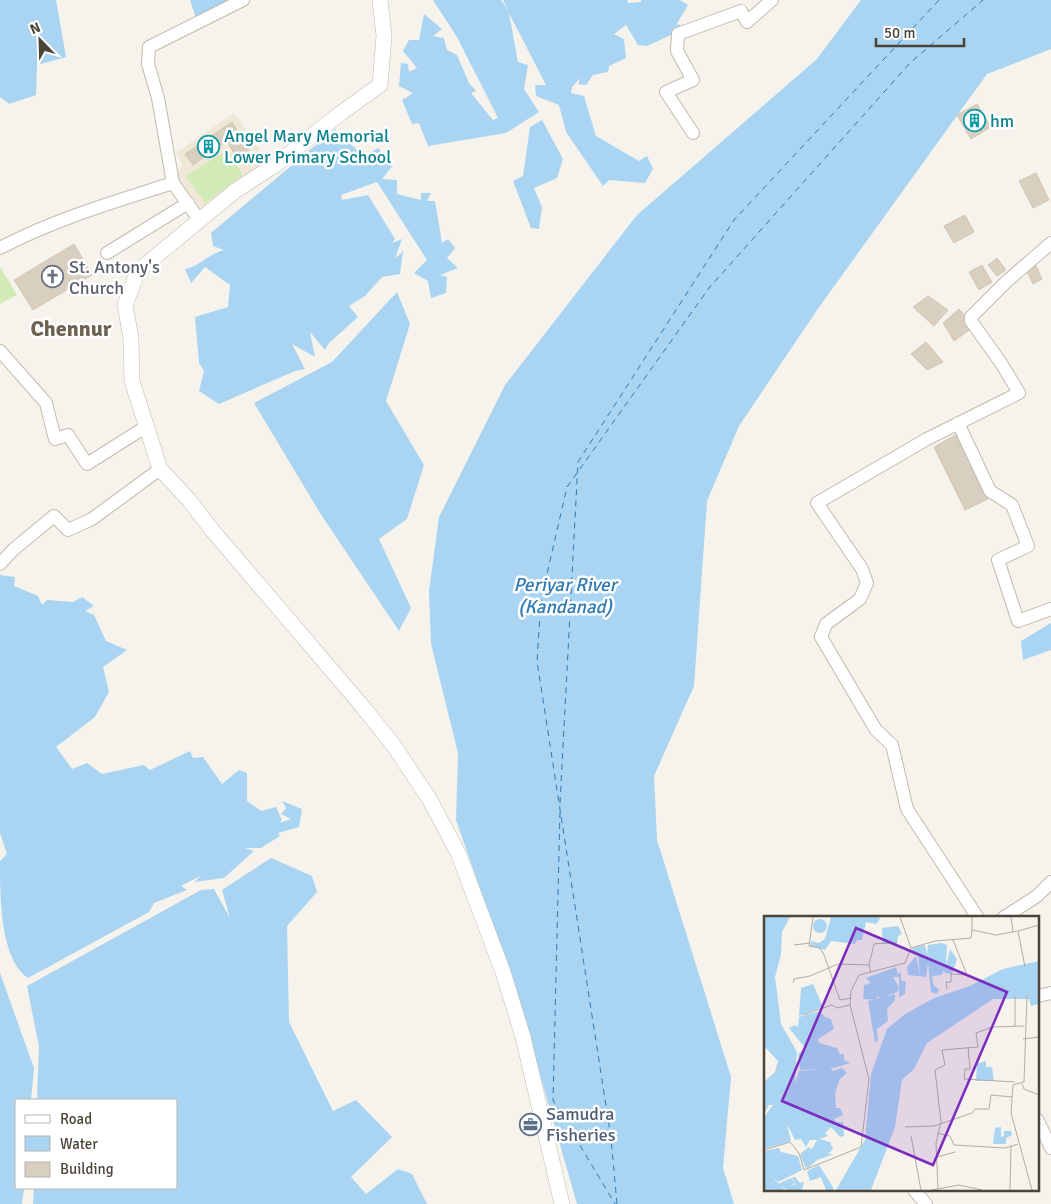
<svg xmlns="http://www.w3.org/2000/svg" width="1051" height="1204" font-family="Signika,sans-serif">
	<style>
		.education { fill: #efe8d6 }
		.green { fill: #d2eab5 }
		.water { fill: #a9d4f2 }
		.lines { fill: none; stroke-linecap: round; stroke-linejoin: round }
		.ferry { stroke: #2e7ab2; stroke-width: 1; stroke-dasharray: 6 5; stroke-linecap: butt }
		.building { fill: #d8cfc1; stroke: #d3c7b4 }
		.minor-casing { stroke: #c2bbae; stroke-width: 14 }
		.tertiary-casing { stroke: #c2bbae; stroke-width: 16 }
		.minor { stroke: #fff; stroke-width: 12 }
		.tertiary { stroke: #fff; stroke-width: 15 }
		.labels { text-anchor: middle; dominant-baseline: central; stroke-width: 5; stroke-linejoin: round; paint-order: stroke }
		.culture-label { font-size: 18px; fill: #0d838f; stroke: #fff; text-anchor: start }
		.worship-label { font-size: 18px; fill: #5b616d; stroke: #fff; text-anchor: start }
		.service-label { font-size: 18px; fill: #4e5e75; stroke: #fff; text-anchor: start }
		.water-label { font-size: 19px; font-style: italic; fill: #2e7ab2; stroke: #fff }
		.district-label { font-size: 22px; font-weight: bold; fill: #6e6250; stroke: #fff }
		.inset-river { fill: none; stroke: #a9d4f2; stroke-width: 2.5 }
		.inset-road { fill: none; stroke: #b2ada4; stroke-width: 1 }
		.view { fill: #7b2cbf; fill-opacity: 0.15; stroke: #7b2cbf; stroke-width: 2.5 }
		.inset-edge { fill: none; stroke: #4b4439; stroke-width: 2.5 }
	</style>
	<rect width="100%" height="100%" fill="#f6f3ec"/>
	<path class="education" d="M 234,113 L 269,162 L 203,212 L 177,177 L 182,164 L 177,152 Z"/>
	<path class="green" d="M 227,150 L 243,175 L 205,203 L 186,176 Z
		M 0,267 L 17,295 L 0,304 Z"/>
	<path class="water" d="M 0,0 L 56,0 L 66,57 L 37,65 L 36,95 L 9,104 L 0,97 Z
		M 190,0 L 240,0 L 199,28 Z
		M 433,0 L 501,0 L 509,12 L 503,0 L 627,0 L 628,3 L 641,2 L 641,0 L 680,0 L 688,5 L 676,25 L 680,24 L 682,30 L 647,46 L 638,45 L 626,25 L 614,34 L 624,39 L 626,58 L 609,66 L 608,72 L 593,75 L 586,85 L 578,84 L 580,78 L 572,87 L 571,93 L 584,96 L 596,136 L 639,161 L 647,156 L 653,169 L 645,183 L 609,180 L 603,186 L 566,132 L 559,105 L 536,96 L 535,85 L 546,85 L 509,13 L 518,62 L 528,65 L 524,89 L 539,112 L 506,133 L 428,146 L 419,123 L 412,124 L 402,100 L 413,93 L 399,86 L 401,63 L 408,64 L 409,72 L 417,68 L 403,51 L 409,40 L 419,40 L 424,14 L 442,29 L 433,36 L 444,38 L 447,50 L 457,55 L 469,83 L 476,91 L 471,93 L 493,120 L 498,118 L 457,37 Z
		M 861,0 L 1051,0 L 1051,49 L 987,74 L 817,310 L 739,426 L 707,501 L 694,686 L 654,776 L 657,840 L 731,1077 L 723,1168 L 734,1204 L 577,1204 L 516,991 L 456,820 L 458,753 L 431,644 L 429,591 L 439,517 L 505,385 L 637,215 L 817,59 Z
		M 542,120 L 563,159 L 557,178 L 534,188 L 542,207 L 539,229 L 531,228 L 513,181 L 523,176 L 530,127 Z
		M 335,129 L 357,150 L 368,165 L 371,152 L 378,148 L 393,165 L 382,179 L 397,180 L 397,194 L 421,200 L 421,193 L 431,193 L 427,201 L 435,201 L 442,243 L 448,239 L 455,248 L 447,258 L 458,268 L 440,275 L 447,277 L 446,293 L 431,298 L 428,281 L 414,273 L 427,260 L 377,182 L 341,195 L 342,200 L 368,195 L 395,239 L 392,243 L 402,239 L 395,259 L 403,251 L 400,274 L 382,277 L 365,296 L 349,306 L 358,317 L 329,343 L 325,350 L 310,332 L 315,357 L 292,344 L 305,369 L 295,371 L 219,404 L 199,391 L 204,371 L 199,363 L 195,317 L 228,307 L 230,285 L 205,267 L 191,283 L 185,269 C 200,266 207,255 224,250 L 213,246 L 211,233 Z
		M 397,292 L 410,324 L 386,401 L 424,465 L 407,519 L 379,539 L 411,608 L 399,631 L 320,513 L 254,403 L 332,362 Z
		M 0,575 L 15,577 L 14,586 L 38,596 L 42,605 L 47,600 L 73,602 L 82,597 L 94,606 L 85,611 L 94,615 L 106,641 L 127,650 L 103,667 L 109,692 L 95,717 L 56,747 L 72,769 L 87,763 L 102,774 L 144,765 L 150,770 L 190,751 L 193,758 L 203,757 L 222,784 L 239,770 L 247,773 L 247,801 L 261,811 L 276,807 L 282,820 L 279,823 L 291,819 L 281,814 L 286,808 L 282,801 L 302,809 L 299,827 L 278,833 L 280,836 L 261,848 L 245,848 L 254,851 L 224,878 L 194,882 L 202,875 L 181,886 L 187,890 L 154,903 L 149,912 L 28,978 C 0,959 0,896 0,861 L 7,854 L 0,833 Z
		M 1051,623 L 1051,650 L 1023,660 L 1021,641 Z
		M 271,858 L 312,876 L 317,892 L 287,926 L 289,1022 L 333,1111 L 356,1100 L 392,1137 L 351,1177 L 366,1194 L 398,1169 L 412,1174 L 427,1204 L 33,1204 L 34,1188 L 176,1188 L 176,1100 L 37,1100 L 39,1047 L 27,986 L 201,890 L 214,889 L 230,918 L 222,890 Z
		M 0,973 L 34,1068 L 31,1100 L 16,1100 L 16,1188 L 24,1188 L 22,1204 L 0,1204 Z"/>
	<g class="lines">
		<path class="ferry" d="M 560,803 L 578,462 L 734,220 L 939,0
			M 560,812 L 553,1100 L 615,1204
			M 617,1204 L 611,1138 L 537,661 L 541,600 L 567,487 L 709,288 L 910,63 L 983,0"/>
	</g>
	<path class="building" d="M 977,104 L 991,127 L 971,139 L 957,115 Z
		M 232,122 L 249,151 L 237,158 L 227,141 L 193,165 L 185,154 Z
		M 1036,173 L 1049,200 L 1033,208 L 1019,181 Z
		M 965,215 L 974,232 L 954,243 L 944,226 Z
		M 74,244 L 92,275 L 33,310 L 14,280 Z
		M 997,258 L 1006,270 L 997,276 L 988,265 Z
		M 1033,259 L 1042,279 L 1033,284 L 1027,271 Z
		M 982,265 L 992,282 L 979,290 L 969,272 Z
		M 928,296 L 948,310 L 934,326 L 913,307 Z
		M 959,309 L 975,326 L 954,341 L 943,323 Z
		M 926,342 L 943,362 L 927,370 L 911,354 Z
		M 957,434 L 988,499 L 965,510 L 934,447 Z"/>
	<g class="lines">
		<defs>
			<path id="minor" d="M 693,133 L 666,92 L 693,80 L 677,51 L 678,34 L 741,11 L 747,22 L 772,0
				M 173,183 L 158,98 L 148,64 L 149,47 L 243,0
				M 0,248 C 55,219 114,202 173,183 L 200,221
				M 107,253 L 188,203
				M 0,351 L 46,403 L 55,439 L 68,435 L 87,464 L 147,426
				M 958,423 L 990,491 L 1012,505 L 1028,546 L 998,560 L 1018,621 L 1051,609
				M 0,564 L 14,549 L 54,516 L 68,530 L 92,519 L 160,469
				M 978,918 L 907,809 L 892,745 L 876,730 L 821,637 L 826,624 L 860,599 L 867,583 L 862,569 L 817,503 L 927,439 L 1019,393 L 1001,363 L 971,321 L 971,317 L 1006,282 L 1051,243
				M 1003,918 L 1037,896 L 1051,882
				M 1037,996 L 1051,993
				M 1037,1119 L 1051,1148
				M 914,1190 L 926,1204"/>
			<path id="tertiary" d="M 380,0 L 384,36 L 380,85 L 341,113 L 275,165 L 235,191 L 138,271 L 125,305 L 131,338 L 132,381 L 160,469 L 189,500 L 212,530 L 363,707 L 394,746 L 430,800 L 459,855 L 503,972 L 523,1037 L 562,1204"/>
		</defs>
		<use href="#minor" class="minor-casing"/>
		<use href="#tertiary" class="tertiary-casing"/>
		<use href="#minor" class="minor"/>
		<use href="#tertiary" class="tertiary"/>
	</g>
	<defs>
		<symbol id="building-ring" viewBox="-11 -11 22 22"><circle r="9.5" fill="#fff" stroke="#0f9aa8" stroke-width="1.5"/><path d="M-4-6H4V6H1V3H-1V6H-4ZM-2.5-4.3h1.7v1.8h-1.7ZM.8-4.3h1.7v1.8H.8ZM-2.5-1h1.7V.8h-1.7ZM.8-1h1.7V.8H.8Z" fill="#0f9aa8"/></symbol>
		<symbol id="church-ring" viewBox="-11 -11 22 22"><circle r="9.5" fill="#fff" stroke="#6b7280" stroke-width="1.5"/><path d="M-1.2-6h2.4v3.5h3.3v2.4h-3.3V6h-2.4V-.1h-3.3v-2.4h3.3Z" fill="#6b7280"/></symbol>
		<symbol id="office-ring" viewBox="-11 -11 22 22"><circle r="9.5" fill="#fff" stroke="#5c6f8a" stroke-width="1.5"/><path d="M-6-3h4V-5.5h4V-3h4V5H-6ZM-1-4.5V-3h2v-1.5ZM-6 0V1H6V0Z" fill="#5c6f8a"/></symbol>
	</defs>
	<g fill-rule="evenodd">
		<use href="#building-ring" x="962" y="108" width="25" height="25"/>
		<use href="#building-ring" x="196" y="134" width="25" height="25"/>
		<use href="#church-ring" x="40" y="264" width="25" height="25"/>
		<use href="#office-ring" x="518" y="1112" width="25" height="25"/>
	</g>
	<g class="labels">
		<g class="culture-label">
			<text x="990" y="121">hm</text>
			<text x="224" y="136">Angel Mary Memorial<tspan x="224" dy="21">Lower Primary School</tspan></text>
		</g>
		<g class="worship-label">
			<text x="69" y="267">St. Antony's<tspan x="69" dy="21">Church</tspan></text>
		</g>
		<g class="service-label">
			<text x="546" y="1114">Samudra<tspan x="546" dy="21">Fisheries</tspan></text>
		</g>
		<g class="water-label">
			<text x="565" y="585">Periyar River<tspan x="565" dy="22">(Kandanad)</tspan></text>
		</g>
		<g class="district-label">
			<text x="71" y="328">Chennur</text>
		</g>
	</g>
	<g transform="translate(764 916)">
		<rect width="275" height="275" fill="#f6f3ec"/>
		<path d="M 1,1 L 26,1 L 18,16 L 17,38 L 11,61 L 17,108 L 33,136 L 31,168 L 35,155 L 66,152 L 69,155 L 78,152 L 83,157 L 76,163 L 71,177 L 72,192 L 76,192 L 79,199 L 70,203 L 72,206 L 79,206 L 80,220 L 76,221 L 67,211 L 61,217 L 64,220 L 55,223 L 66,226 L 69,233 L 64,238 L 70,238 L 53,244 L 44,252 L 41,251 L 36,238 L 45,231 L 48,233 L 53,224 L 46,224 L 42,231 L 37,223 L 31,224 L 22,206 L 24,211 L 21,213 L 24,212 L 27,225 L 0,233 L 0,201 L 9,189 L 5,189 L 0,198 L 0,166 L 11,156 L 14,145 L 0,130 ZM 67,1 L 114,1 L 116,3 L 112,8 L 102,6 L 98,24 L 93,24 L 91,28 L 67,25 L 61,34 L 46,30 L 47,25 L 55,27 L 61,23 ZM49 10a7 7 0 1 1 14 0a7 7 0 1 1-14 0ZM 134,10 L 138,18 L 134,20 L 133,28 L 119,28 L 118,12 ZM 177,27 L 183,29 L 182,51 L 186,33 L 193,43 L 188,58 L 181,57 L 180,54 L 178,59 L 168,60 L 169,68 L 175,74 L 173,78 L 167,76 L 164,47 L 162,61 L 144,59 L 143,51 L 152,40 L 156,59 L 154,38 L 147,37 L 149,32 L 161,29 L 163,39 L 164,29 ZM 275,45 L 275,88 L 267,90 L 265,83 L 229,83 L 163,127 L 150,153 L 138,164 L 131,211 L 107,274 L 72,274 L 101,224 L 107,158 L 123,113 L 141,98 L 170,82 L 206,70 L 239,53 ZM 132,51 L 134,58 L 137,56 L 137,64 L 142,66 L 141,78 L 135,81 L 135,61 L 129,61 L 135,71 L 133,76 L 117,82 L 113,80 L 113,84 L 99,83 L 100,69 L 107,67 L 102,62 ZM 49,68 L 59,91 L 35,100 L 37,72 ZM 131,78 L 131,84 L 123,93 L 124,105 L 113,113 L 114,124 L 111,127 L 104,85 ZM 56,95 L 61,101 L 67,103 L 70,113 L 54,123 L 55,127 L 73,132 L 76,138 L 80,138 L 80,144 L 86,147 L 70,152 L 36,154 L 34,138 L 41,132 L 25,112 L 31,109 L 34,111 L 35,101 ZM 222,145 L 222,151 L 228,151 L 230,165 L 212,165 L 213,148 ZM 237,211 L 237,221 L 240,220 L 240,215 L 247,215 L 248,219 L 242,222 L 242,228 L 229,228 L 231,212 ZM 15,232 L 17,236 L 34,240 L 38,254 L 14,266 L 6,259 L 21,274 L 0,274 L 0,235 ZM 55,249 L 69,271 L 69,274 L 62,274 L 57,261 L 46,265 L 43,255 ZM 31,261 L 36,267 L 40,266 L 38,274 L 23,274 L 14,268 L 27,262 L 31,267 L 26,270 L 32,268 L 28,262 Z" fill="#a9d4f2"/>
		<path class="inset-river" d="M 261,52 L 263,78M 124,158 L 129,140 L 144,117 L 219,77 L 250,67 L 275,65M 107,221 L 122,167M 90,274 L 106,225M 95,274 L 108,232 L 104,204 L 147,114 L 184,88 L 234,66 L 251,80 L 260,78"/>
		<path class="inset-road" d="M 49,1 L 45,30 L 56,32 L 60,39 L 76,84 L 87,82M 136,1 L 147,32M 208,1 L 208,14 L 232,19 L 254,15M 247,1 L 249,16M 30,29 L 46,27M 147,32 L 171,25 L 207,22 L 208,14M 105,49 L 110,28 L 133,26M 261,51 L 254,15 L 275,9M 29,67 L 30,63 L 46,60 L 74,48 L 105,49 L 107,56M 183,73 L 182,66 L 187,66 L 187,58 L 203,59 L 189,24M 263,79 L 260,166 L 249,169 L 247,197 L 268,274M 39,99 L 68,89 L 73,92 L 86,89M 251,110 L 251,80M 259,123 L 275,121M 204,131 L 206,153 L 201,153 L 200,163 L 251,166M 258,168 L 260,173 L 275,179M 141,211 L 170,210 L 208,197 L 211,193 L 225,193 L 227,179 L 248,181M 173,217 L 186,220 L 190,229 L 241,232 L 254,228M 147,220 L 157,274M 0,234 L 26,226 L 35,237 L 40,254 L 97,231 L 105,163 L 86,89 L 87,75 L 95,59 L 141,47 L 147,32M 173,241 L 191,236M 174,273 L 172,227 L 177,206 L 171,154 L 181,149 L 178,134 L 214,131 L 212,117 L 228,111 L 260,110M 168,274 L 195,269 L 218,274M 246,274 L 247,230"/>
		<path class="view" d="M 92,12 L 243,76 L 169,249 L 18,185 Z"/>
		<rect width="275" height="275" class="inset-edge"/>
	</g>
	<rect x="15" y="1099" width="162" height="90" fill="#ffffff" stroke="#b7b4b0"/>
	<rect x="25" y="1115" width="25" height="8" fill="#ffffff" stroke="#b7b4b0"/>
	<text x="60" y="1124" font-size="15" fill="#4b4439">Road</text>
	<rect x="25" y="1136" width="25" height="15" fill="#a9d4f2" stroke="#b7b4b0"/>
	<text x="60" y="1149" font-size="15" fill="#4b4439">Water</text>
	<rect x="25" y="1162" width="25" height="15" fill="#d8cfc1" stroke="#b7b4b0"/>
	<text x="60" y="1174" font-size="15" fill="#4b4439">Building</text>
	<g transform="translate(40 40) rotate(337)" stroke="#ffffff" stroke-width="4" paint-order="stroke">
	<path d="M0-4L9 19L0 12L-9 19Z" fill="#4b4439"/>
	<text y="-8" font-size="14" font-weight="bold" text-anchor="middle" fill="#4b4439">N</text>
	</g>
	<path d="M876 38v8h88v-8" fill="none" stroke="#4b4439" stroke-width="2.5"/>
	<text x="884" y="38" font-size="15" fill="#4b4439" stroke="#ffffff" stroke-width="4" paint-order="stroke">50 m</text>
</svg>
